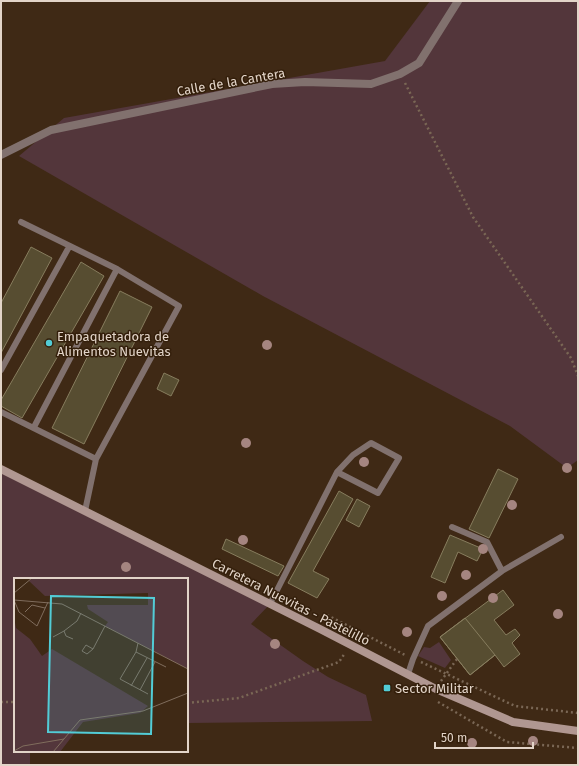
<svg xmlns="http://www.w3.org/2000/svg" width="579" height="766" font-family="'Fira Sans',sans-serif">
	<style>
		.green { fill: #53363b }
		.building { fill: #574d31; stroke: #877d5e }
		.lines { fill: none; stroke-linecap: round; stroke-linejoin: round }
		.path { stroke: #7a6755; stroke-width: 2.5; stroke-dasharray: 2 3; stroke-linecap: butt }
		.lane { stroke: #81716e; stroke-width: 6 }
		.street { stroke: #81716e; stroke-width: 8 }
		.secondary { stroke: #b09791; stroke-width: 8 }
		.tree { fill: #a58580 }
		.poi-dot { fill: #52ccd6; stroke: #341f0b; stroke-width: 1.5 }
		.labels { text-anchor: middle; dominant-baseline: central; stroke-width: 3; stroke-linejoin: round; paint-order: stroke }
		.street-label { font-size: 13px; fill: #e2d4c8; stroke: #341f0b }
		.poi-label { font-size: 13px; fill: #e2d4c8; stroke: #341f0b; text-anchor: start }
		.inset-road { fill: none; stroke: #806d5d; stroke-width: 1 }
		.view { fill: #52ccd6; fill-opacity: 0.15; stroke: #52ccd6; stroke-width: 2 }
		.inset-edge { fill: none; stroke: #e2d4c8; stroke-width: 2 }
	</style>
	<rect width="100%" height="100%" fill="#3f2915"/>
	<path class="green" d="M 430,1 L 578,1 L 578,460 L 567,468 L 510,426 L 263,296 L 19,156 L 64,118 L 385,61 Z
		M 1,469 L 270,604 L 251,624 L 303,661 L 328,677 L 366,695 L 372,721 L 187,723 L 187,579 L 15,579 L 15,751 L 30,751 L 30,765 L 1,765 Z
		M 439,642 L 451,660 L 445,668 L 418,656 L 424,647 L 430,648 Z"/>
	<path class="building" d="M 31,247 L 52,258 L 1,353 L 1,303 Z
		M 81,262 L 104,276 L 22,418 L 1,406 L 1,400 Z
		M 120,291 L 152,307 L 84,444 L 52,428 Z
		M 164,373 L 179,380 L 171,396 L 157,389 Z
		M 498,469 L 518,479 L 489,538 L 469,529 Z
		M 339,491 L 353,499 L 313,571 L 329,579 L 317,598 L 288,583 Z
		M 357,499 L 370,506 L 359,527 L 346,520 Z
		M 450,535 L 483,549 L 477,561 L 458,552 L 445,583 L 431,577 Z
		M 226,539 L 284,566 L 278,576 L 222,549 Z
		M 503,590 L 514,605 L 494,620 L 506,635 L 515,629 L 520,635 L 512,643 L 520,654 L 504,667 L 495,655 L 470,675 L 440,637 Z
		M 465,618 L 495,655 L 470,675 L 440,637 Z"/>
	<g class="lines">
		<path class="path" d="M 405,83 L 473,217 L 571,358 L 578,376
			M 327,615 L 405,655
			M 421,662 L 515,706 L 578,713
			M 441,681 L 457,659
			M 1,702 L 15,702
			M 438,702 L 507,742 L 578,748
			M 187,703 L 239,698 L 339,662 L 345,653"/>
		<path class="lane" d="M 21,222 L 117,269 L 179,306 L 96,459 L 85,511
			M 1,370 L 69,247
			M 1,412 L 96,459
			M 34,427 L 117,269
			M 502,571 L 561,537
			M 270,604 L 337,472 L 353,455 L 371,443 L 399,458 L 378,493 L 337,472
			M 408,674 L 413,659 L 428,626 L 502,571 L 487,542 L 452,527"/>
		<path class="street" d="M 1,155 L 51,130 L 272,84 L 305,82 L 371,84 L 400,74 L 419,63 L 458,1"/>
		<path class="secondary" d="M 1,469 L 320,629 L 436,689 L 513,722 L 578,731"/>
	</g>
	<g class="tree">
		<circle cx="267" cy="345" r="5"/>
		<circle cx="246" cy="443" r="5"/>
		<circle cx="364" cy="462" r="5"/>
		<circle cx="567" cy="468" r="5"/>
		<circle cx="512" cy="505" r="5"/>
		<circle cx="243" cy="540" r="5"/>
		<circle cx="483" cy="549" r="5"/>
		<circle cx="126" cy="567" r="5"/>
		<circle cx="466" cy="575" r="5"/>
		<circle cx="442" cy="596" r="5"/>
		<circle cx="493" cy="598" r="5"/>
		<circle cx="558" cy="614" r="5"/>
		<circle cx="407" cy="632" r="5"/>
		<circle cx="275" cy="644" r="5"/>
		<circle cx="533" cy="741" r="5"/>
		<circle cx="472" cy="743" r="5"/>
	</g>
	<g class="poi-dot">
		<circle cx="49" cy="343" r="4"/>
		<rect x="383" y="684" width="8" height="8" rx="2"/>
	</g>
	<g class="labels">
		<g class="street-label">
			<text transform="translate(231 82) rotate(-10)">Calle de la Cantera</text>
			<text transform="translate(291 602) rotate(27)">Carretera Nuevitas - Pastelillo</text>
		</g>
		<g class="poi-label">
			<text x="57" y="336">Empaquetadora de<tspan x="57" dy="15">Alimentos Nuevitas</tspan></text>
			<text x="395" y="688">Sector Militar</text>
		</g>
	</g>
	<g transform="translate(14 578)">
		<rect width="174" height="174" fill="#3f2915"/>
		<path d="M 19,0 L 174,0 L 174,91 L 91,48 L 94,44 L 74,31 L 73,27 L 134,27 L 134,15 L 31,18 L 15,3 ZM 0,39 L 2,50 L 16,61 L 28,78 L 38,71 L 134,128 L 126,135 L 69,144 L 46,174 L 0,174 Z" fill="#53363b"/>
		<path class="inset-road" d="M 0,15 L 18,0M 0,22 L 5,34 L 23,48 L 34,24M 0,22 L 48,26 L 174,91M 11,34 L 18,27 L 31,30M 39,59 L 50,53M 59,61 L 52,58 L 50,53 L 63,43 L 67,35M 124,65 L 122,74 L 106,101 L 134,116M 79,71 L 72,67 L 68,73 L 73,76 L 79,71 L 91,48M 122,74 L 152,89M 117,108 L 133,80M 126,112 L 141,84M 0,173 L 9,168 L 50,161M 39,174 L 66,142 L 129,133 L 174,115"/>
		<path class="view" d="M 37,18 L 140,20 L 137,156 L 34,154 Z"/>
		<rect width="174" height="174" class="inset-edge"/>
	</g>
	<rect width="579" height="766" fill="none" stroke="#e2d4c8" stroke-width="4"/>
	<path d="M435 742v6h98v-6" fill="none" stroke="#e2d4c8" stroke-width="2"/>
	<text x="441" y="742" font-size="12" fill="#e2d4c8" stroke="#341f0b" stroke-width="3" paint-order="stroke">50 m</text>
</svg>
